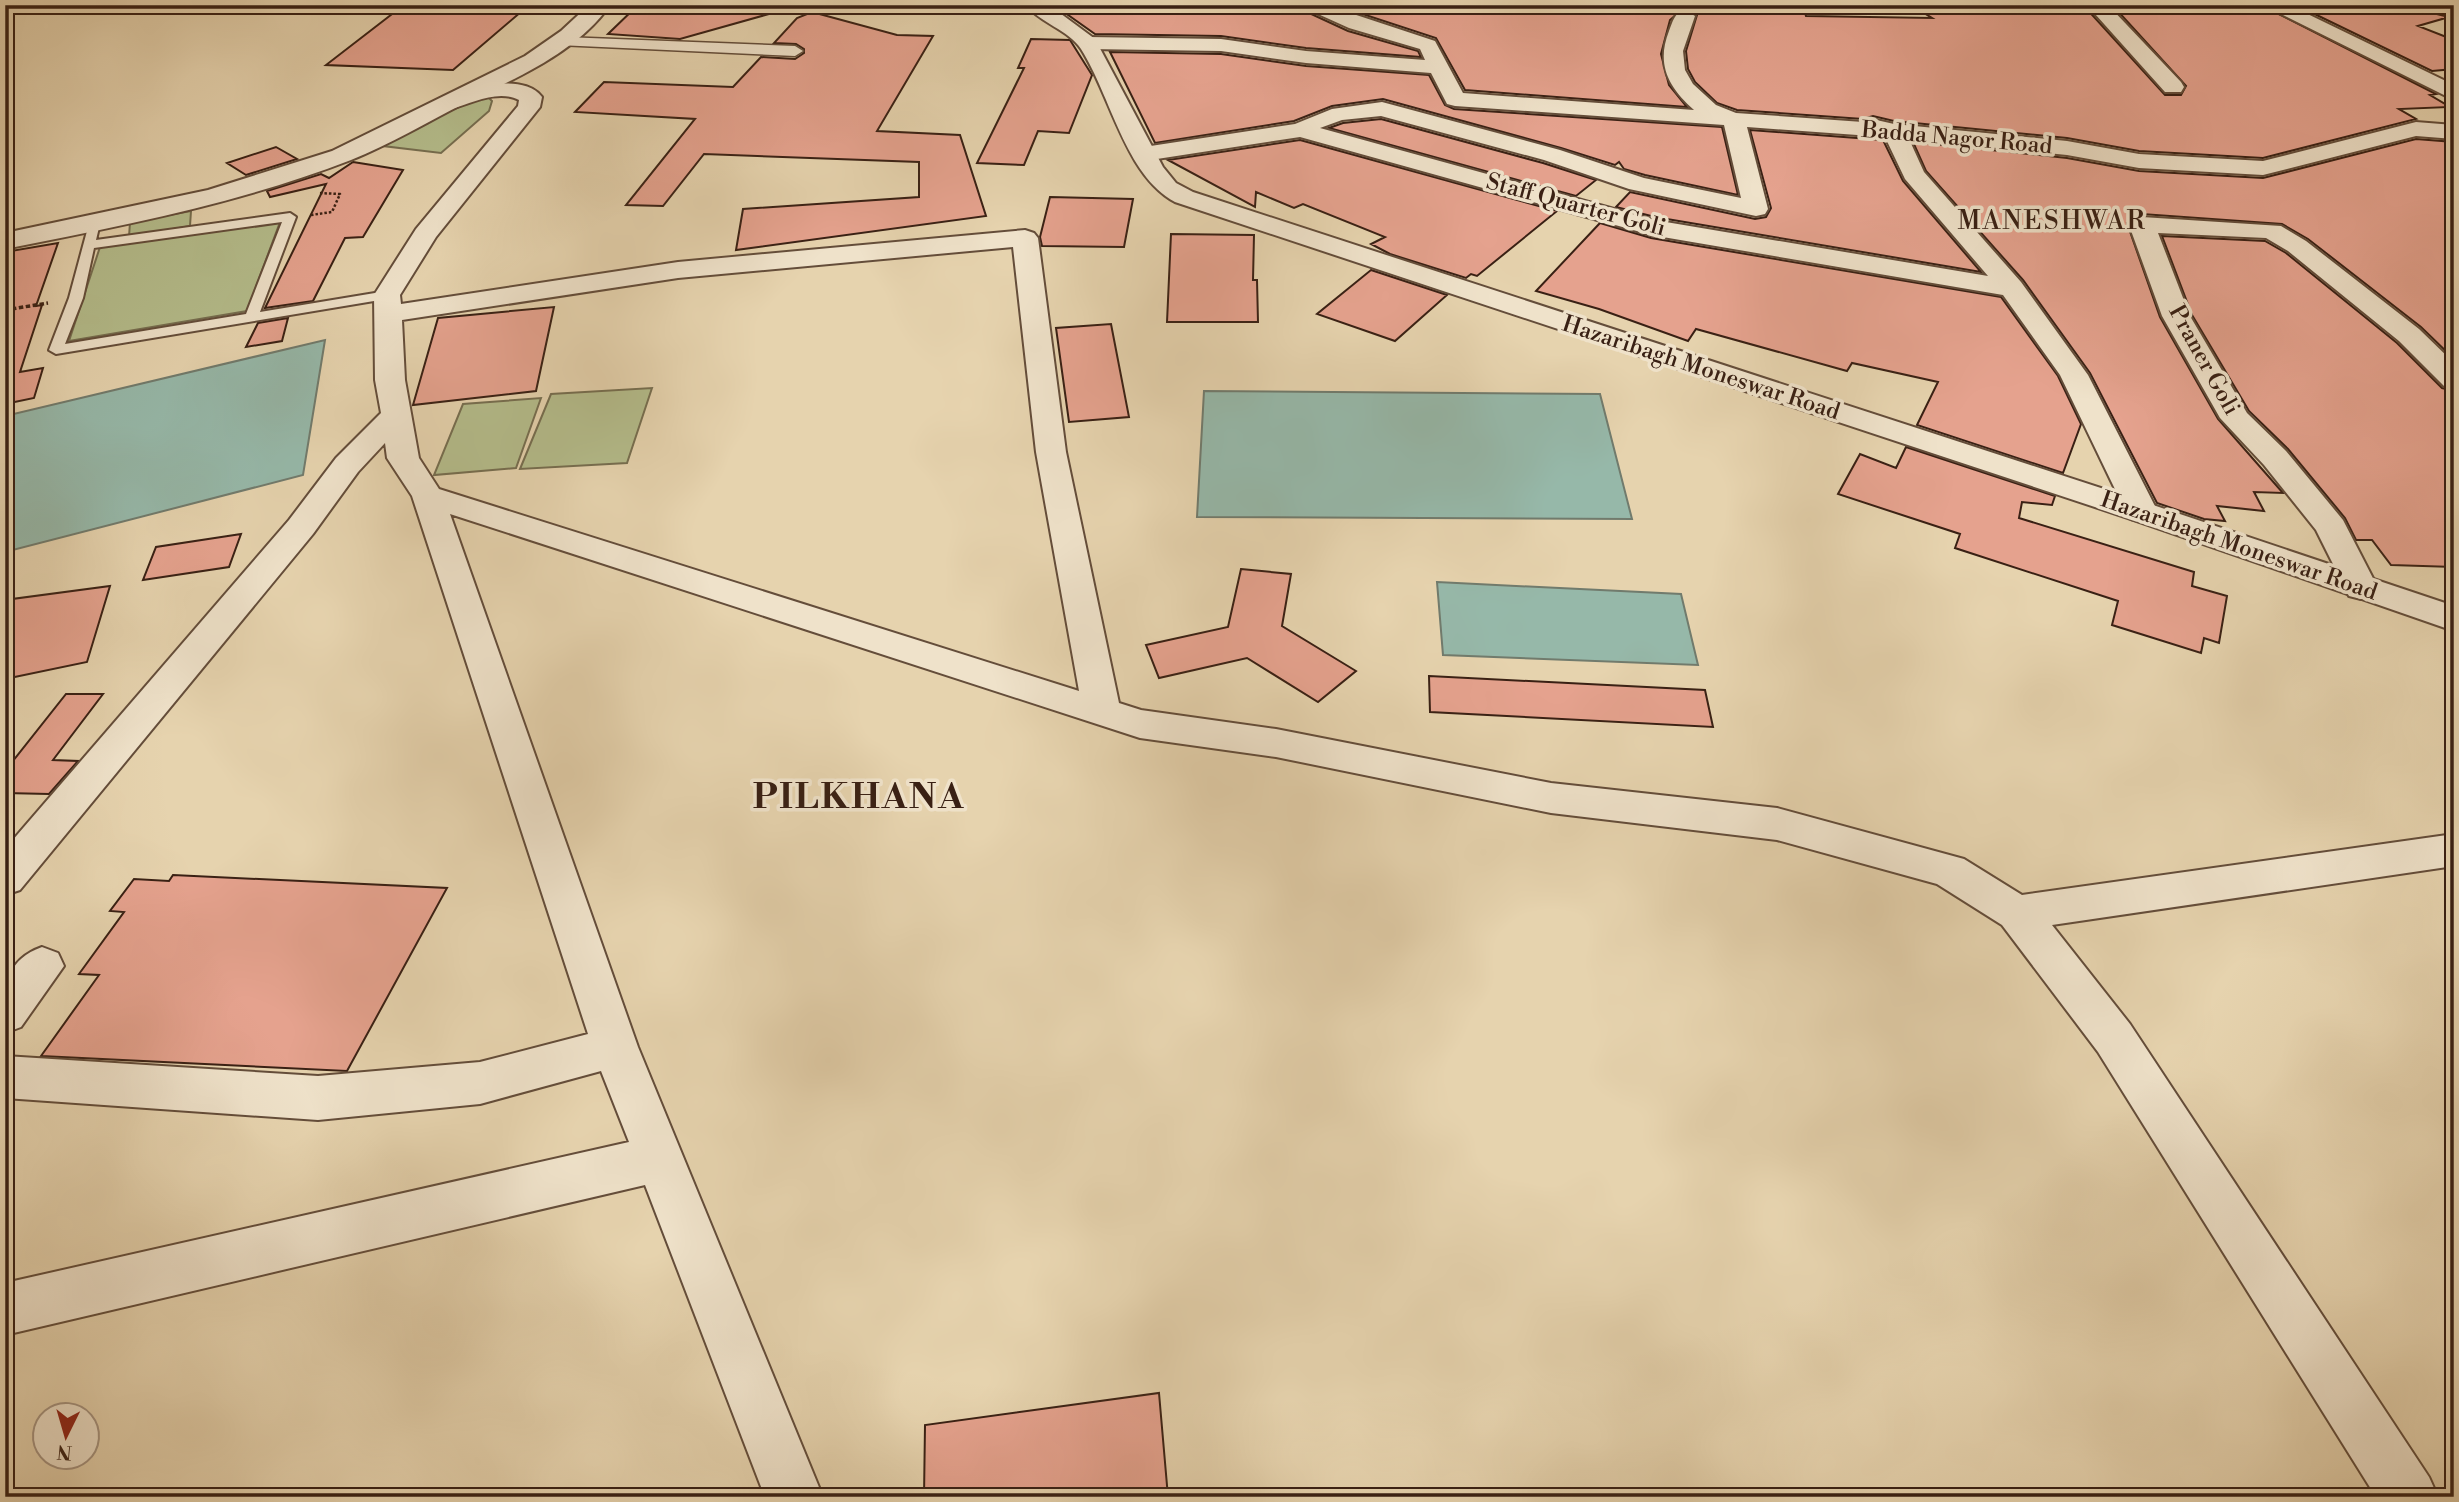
<svg xmlns="http://www.w3.org/2000/svg" width="2459" height="1502" font-family="'Libre Bodoni',serif">
	<style>
		.green { fill: #b4bc8b; stroke: #766e50; stroke-width: 2 }
		.water { fill: #96b8a9; stroke: #717b6d; stroke-width: 2 }
		.building { fill: #e5a28e; stroke: #392014; stroke-width: 2 }
		.lines { fill: none; stroke-linecap: round; stroke-linejoin: round }
		.service-casing { stroke: #644d3a; stroke-width: 4 }
		.pedestrian-casing { stroke: #644d3a; stroke-width: 3 }
		.minor-casing { stroke: #644d3a; stroke-width: 4 }
		.tertiary-casing { stroke: #644d3a; stroke-width: 4 }
		.path-far1 { stroke: #392014; stroke-width: 2.5; stroke-dasharray: 2.5 2; stroke-linecap: butt }
		.path { stroke: #392014; stroke-width: 3.5; stroke-dasharray: 4.5 2.5; stroke-linecap: butt }
		.service { fill: #efe2ca; fill-rule: evenodd }
		.pedestrian { fill: #efe2ca; fill-rule: evenodd }
		.minor { fill: #efe2ca; fill-rule: evenodd }
		.tertiary { fill: #efe2ca; fill-rule: evenodd }
		.labels { text-anchor: middle; dominant-baseline: central; stroke-width: 7; stroke-linejoin: round; paint-order: stroke }
		.far-street-label { font-size: 23px; fill: #392014; stroke: #efe2ca }
		.far-quarter-label { font-size: 26px; letter-spacing: 2px; fill: #392014; stroke: #efe2ca }
		.district-label { font-size: 35px; font-weight: bold; letter-spacing: 2px; fill: #392014; stroke: #efe2ca }
	</style>
	<rect width="100%" height="100%" fill="#e6d3ae"/>
	<filter id="stains"><feTurbulence type="fractalNoise" baseFrequency=".00286" numOctaves="4"/><feColorMatrix values="0 0 0 0 .2 0 0 0 0 .09 0 0 0 0 .02 0 0 0 .5 -.17"/></filter>
	<radialGradient id="worn" r=".72"><stop offset=".6" stop-color="#630" stop-opacity="0"/><stop offset="1" stop-color="#630" stop-opacity=".3"/></radialGradient>
	<path class="green" d="M 1756,5 L 1886,5 L 1891,11 L 1877,8 L 1824,12 Z
		M 487,96 L 492,101 L 489,111 L 441,153 L 383,146 L 442,111 Z
		M 191,211 L 190,226 L 129,237 L 130,222 Z
		M 280,222 L 247,311 L 69,341 L 100,247 Z
		M 652,388 L 627,463 L 520,469 L 551,394 Z
		M 541,398 L 516,468 L 434,475 L 463,404 Z"/>
	<path class="water" d="M 325,340 L 303,475 L 5,552 L 5,416 Z
		M 1204,391 L 1600,394 L 1632,519 L 1197,517 Z
		M 1437,582 L 1681,594 L 1698,665 L 1443,655 Z"/>
	<path class="building" d="M 479,5 L 529,5 L 453,70 L 326,65 L 396,11 L 471,13 Z
		M 638,5 L 768,5 L 769,14 L 680,39 L 608,34 Z
		M 1054,5 L 1257,5 L 1307,12 L 1348,31 L 1418,51 L 1421,57 L 1306,48 L 1221,36 L 1095,34 Z
		M 1335,5 L 1751,5 L 1774,8 L 1776,12 L 1805,13 L 1806,16 L 1932,18 L 1911,5 L 2085,7 L 2165,95 L 2181,95 L 2186,86 L 2114,7 L 2261,5 L 2436,94 L 2430,95 L 2450,107 L 2399,109 L 2416,119 L 2263,158 L 2139,151 L 2067,138 L 1894,121 L 1873,116 L 1863,119 L 1737,110 L 1717,103 L 1695,82 L 1688,69 L 1686,51 L 1697,15 L 1684,8 L 1670,20 L 1661,54 L 1669,85 L 1687,107 L 1465,90 L 1436,38 Z
		M 2296,5 L 2424,5 L 2428,12 L 2449,17 L 2418,26 L 2454,40 L 2454,69 L 2432,71 Z
		M 812,12 L 897,35 L 933,36 L 877,131 L 960,135 L 986,216 L 736,250 L 743,209 L 919,197 L 919,162 L 704,154 L 663,206 L 626,205 L 695,119 L 575,112 L 604,82 L 733,87 L 761,57 L 795,59 L 804,53 L 804,49 L 796,44 L 774,43 L 797,18 Z
		M 1031,39 L 1070,40 L 1092,75 L 1069,133 L 1038,131 L 1024,165 L 977,163 L 1024,68 L 1018,68 Z
		M 1110,52 L 1221,54 L 1306,66 L 1429,75 L 1445,105 L 1454,109 L 1722,127 L 1738,195 L 1645,175 L 1624,169 L 1619,162 L 1615,165 L 1561,148 L 1383,99 L 1332,106 L 1294,121 L 1155,143 Z
		M 1381,119 L 1543,163 L 1596,180 L 1576,196 L 1329,128 L 1343,123 Z
		M 1750,130 L 1883,140 L 1903,181 L 1981,272 L 1655,217 L 1616,207 L 1630,192 L 1755,219 L 1766,217 L 1771,208 Z
		M 2416,139 L 2454,142 L 2454,359 L 2421,327 L 2308,239 L 2282,224 L 2142,214 L 2127,223 L 2160,317 L 2218,419 L 2283,493 L 2254,492 L 2264,511 L 2217,506 L 2225,521 L 2204,519 L 2157,503 L 2090,373 L 2023,280 L 1926,171 L 1913,142 L 2067,158 L 2139,171 L 2263,178 Z
		M 1300,140 L 1557,211 L 1477,276 L 1471,274 L 1466,278 L 1390,254 L 1371,244 L 1385,237 L 1303,204 L 1294,208 L 1256,192 L 1255,207 L 1168,160 Z
		M 276,147 L 297,159 L 246,175 L 227,163 Z
		M 353,162 L 403,170 L 363,237 L 345,238 L 313,301 L 265,308 L 326,184 L 270,197 L 267,191 L 321,174 L 329,178 Z
		M 1050,197 L 1133,199 L 1124,247 L 1042,246 L 1040,237 Z
		M 1600,223 L 1651,238 L 2001,297 L 2058,376 L 2081,424 L 2063,473 L 1917,425 L 1938,382 L 1852,363 L 1847,371 L 1696,329 L 1688,341 L 1599,309 L 1536,291 Z
		M 1171,234 L 1254,235 L 1253,280 L 1257,280 L 1258,322 L 1167,322 Z
		M 2162,236 L 2265,241 L 2286,253 L 2397,343 L 2442,388 L 2454,391 L 2454,567 L 2391,565 L 2372,540 L 2356,540 L 2345,518 L 2288,449 L 2249,411 L 2192,315 Z
		M 58,243 L 36,306 L 42,305 L 20,372 L 43,368 L 34,398 L 5,404 L 5,252 Z
		M 1371,270 L 1447,295 L 1395,341 L 1317,314 Z
		M 554,307 L 536,391 L 413,405 L 438,318 Z
		M 288,318 L 282,341 L 246,347 L 258,323 Z
		M 1111,324 L 1129,417 L 1069,422 L 1056,328 Z
		M 1906,447 L 2055,496 L 2052,505 L 2022,502 L 2019,518 L 2194,572 L 2192,586 L 2227,596 L 2219,643 L 2204,638 L 2201,653 L 2112,625 L 2118,601 L 1955,548 L 1960,534 L 1838,494 L 1860,454 L 1896,468 Z
		M 241,534 L 229,567 L 143,580 L 156,547 Z
		M 1241,569 L 1291,574 L 1282,626 L 1356,671 L 1318,702 L 1247,658 L 1159,678 L 1146,645 L 1228,627 Z
		M 110,586 L 87,662 L 5,679 L 5,600 Z
		M 1429,676 L 1705,690 L 1713,727 L 1430,712 Z
		M 66,694 L 103,694 L 53,760 L 78,761 L 49,794 L 5,793 L 5,771 Z
		M 173,875 L 447,888 L 347,1071 L 41,1056 L 99,975 L 79,974 L 124,912 L 110,911 L 134,879 L 169,881 Z
		M 1159,1393 L 1168,1497 L 924,1497 L 925,1425 Z"/>
	<g class="lines">
		<defs>
			<path id="service" d="M 290,213 L 296,217 L 260,312 L 387,291 L 394,295 L 392,298 L 56,354 L 49,350 L 69,298 L 90,220 L 100,223 L 96,240 ZM 282,222 L 246,314 L 65,344 L 83,298 L 94,248 Z"/>
			<path id="pedestrian" d="M 564,37 L 795,46 L 803,51 L 795,56 L 558,45 L 558,39 Z"/>
			<path id="minor" d="M 1298,5 L 1326,5 L 1435,41 L 1463,93 L 1694,110 C 1668,87 1656,64 1669,31 C 1673,21 1674,13 1685,10 L 1695,16 L 1683,51 L 1685,70 L 1693,84 L 1716,105 L 1736,113 L 1863,122 L 1872,119 L 1894,124 L 2067,141 L 2139,154 L 2263,161 L 2416,122 L 2454,125 L 2454,139 L 2416,136 L 2263,175 L 2139,168 L 2067,155 L 1909,139 L 1924,172 L 2021,282 L 2088,375 L 2158,512 L 2153,519 L 2142,522 L 2131,519 L 2126,512 L 2060,375 L 2003,295 L 1651,235 L 1300,137 L 1144,161 L 1136,159 L 1132,154 L 1136,149 L 1144,147 L 1295,124 L 1332,109 L 1382,102 L 1560,150 L 1644,178 L 1741,198 L 1724,125 L 1455,106 L 1447,104 L 1431,73 L 1306,63 L 1221,51 L 1088,49 L 1078,43 L 1088,37 L 1221,39 L 1306,51 L 1425,60 L 1420,49 L 1349,28 ZM 1381,116 L 1544,160 L 1629,189 L 1756,216 L 1765,214 L 1768,209 L 1747,127 L 1885,137 L 1905,179 L 1988,276 L 1654,220 L 1320,128 L 1342,120 Z
				M 2087,5 L 2108,5 L 2181,82 L 2184,87 L 2181,92 L 2165,92 Z
				M 2263,5 L 2289,5 L 2454,85 L 2454,100 Z
				M 491,84 C 508,83 531,82 542,97 L 540,107 L 436,237 L 400,295 L 401,304 L 678,262 L 1025,230 L 1034,233 L 1038,238 L 1066,452 L 1119,703 L 1141,710 L 1276,729 L 1551,783 L 1777,808 L 1964,859 L 2022,895 L 2454,834 L 2454,866 L 2052,925 L 2130,1024 L 2429,1477 L 2438,1497 L 2376,1497 L 2098,1052 L 2002,925 L 1937,884 L 1777,840 L 1551,813 L 1276,757 L 1140,738 L 450,514 L 638,1047 L 823,1497 L 765,1497 L 645,1185 L 5,1335 L 5,1283 L 629,1142 L 601,1071 L 480,1104 L 318,1120 L 5,1098 L 5,1056 L 318,1076 L 480,1062 L 588,1034 L 412,496 L 387,458 L 385,443 L 358,472 L 313,534 L 20,890 L 5,895 L 5,849 L 289,520 L 336,458 L 381,413 L 375,380 L 374,295 L 416,229 L 518,106 L 519,100 C 498,89 472,103 451,109 L 440,102 L 443,97 ZM 1013,247 L 1036,452 L 1079,691 L 439,489 L 419,458 L 405,380 L 402,320 L 678,278 Z
				M 2142,217 L 2281,226 L 2306,241 L 2419,329 L 2454,363 L 2454,389 L 2444,386 L 2399,341 L 2288,251 L 2266,238 L 2158,233 L 2190,316 L 2247,413 L 2286,451 L 2343,520 L 2378,588 L 2373,596 L 2361,599 L 2349,596 L 2316,530 L 2264,465 L 2220,418 L 2162,316 L 2129,225 L 2133,220 Z
				M 42,947 L 58,953 L 64,966 L 21,1027 L 5,1033 C 5,995 0,962 42,947 Z"/>
			<path id="tertiary" d="M 589,5 L 610,5 C 576,53 516,78 465,103 C 427,122 391,144 351,160 C 240,203 122,226 5,249 L 5,233 L 208,190 L 332,151 L 525,56 L 561,31 Z
				M 1026,5 L 1049,5 L 1095,39 L 1163,167 L 1176,183 L 1193,192 L 2153,505 L 2454,606 L 2454,631 L 2131,519 L 1175,202 C 1125,175 1111,96 1081,49 C 1069,30 1040,23 1026,5 Z
				M 2426,5 L 2454,5 L 2454,16 L 2429,9 Z"/>
		</defs>
		<use href="#service" class="service-casing"/>
		<use href="#pedestrian" class="pedestrian-casing"/>
		<use href="#minor" class="minor-casing"/>
		<use href="#tertiary" class="tertiary-casing"/>
		<path class="path-far1" d="M 311,215 L 332,212 L 340,194 L 319,193"/>
		<path class="path" d="M 5,310 L 48,303"/>
		<use href="#service" class="service"/>
		<use href="#pedestrian" class="pedestrian"/>
		<use href="#minor" class="minor"/>
		<use href="#tertiary" class="tertiary"/>
	</g>
	<g class="labels">
		<g class="far-street-label">
			<text transform="translate(1957 138) rotate(5)">Badda Nagor Road</text>
			<text transform="translate(1576 205) rotate(15)">Staff Quarter Goli</text>
			<text transform="translate(2204 360) rotate(61)">Praner Goli</text>
			<text transform="translate(1701 368) rotate(18)">Hazaribagh Moneswar Road</text>
			<text transform="translate(2239 546) rotate(19)">Hazaribagh Moneswar Road</text>
		</g>
		<g class="far-quarter-label">
			<text x="2052" y="221">MANESHWAR</text>
		</g>
		<g class="district-label">
			<text x="859" y="797">PILKHANA</text>
		</g>
	</g>
	<rect width="2459" height="1502" fill="none" stroke="#e6d3ae" stroke-width="28"/>
	<rect x="7" y="7" width="2445" height="1488" fill="none" stroke="#392014" stroke-width="3.5"/>
	<rect x="14" y="14" width="2431" height="1474" fill="none" stroke="#392014" stroke-width="2"/>
	<g transform="translate(66 1436) rotate(185)"><circle r="33" fill="#efe2ca" stroke="#a69481" stroke-width="2"/>
	<path d="M0-5L12 26L0 18L-12 26Z" fill="#8f2418"/>
	<text y="-10" font-size="19" font-weight="bold" text-anchor="middle" fill="#392014">N</text>
	</g>
	<rect width="100%" height="100%" filter="url(#stains)"/>
	<rect width="100%" height="100%" fill="url(#worn)"/>
</svg>
